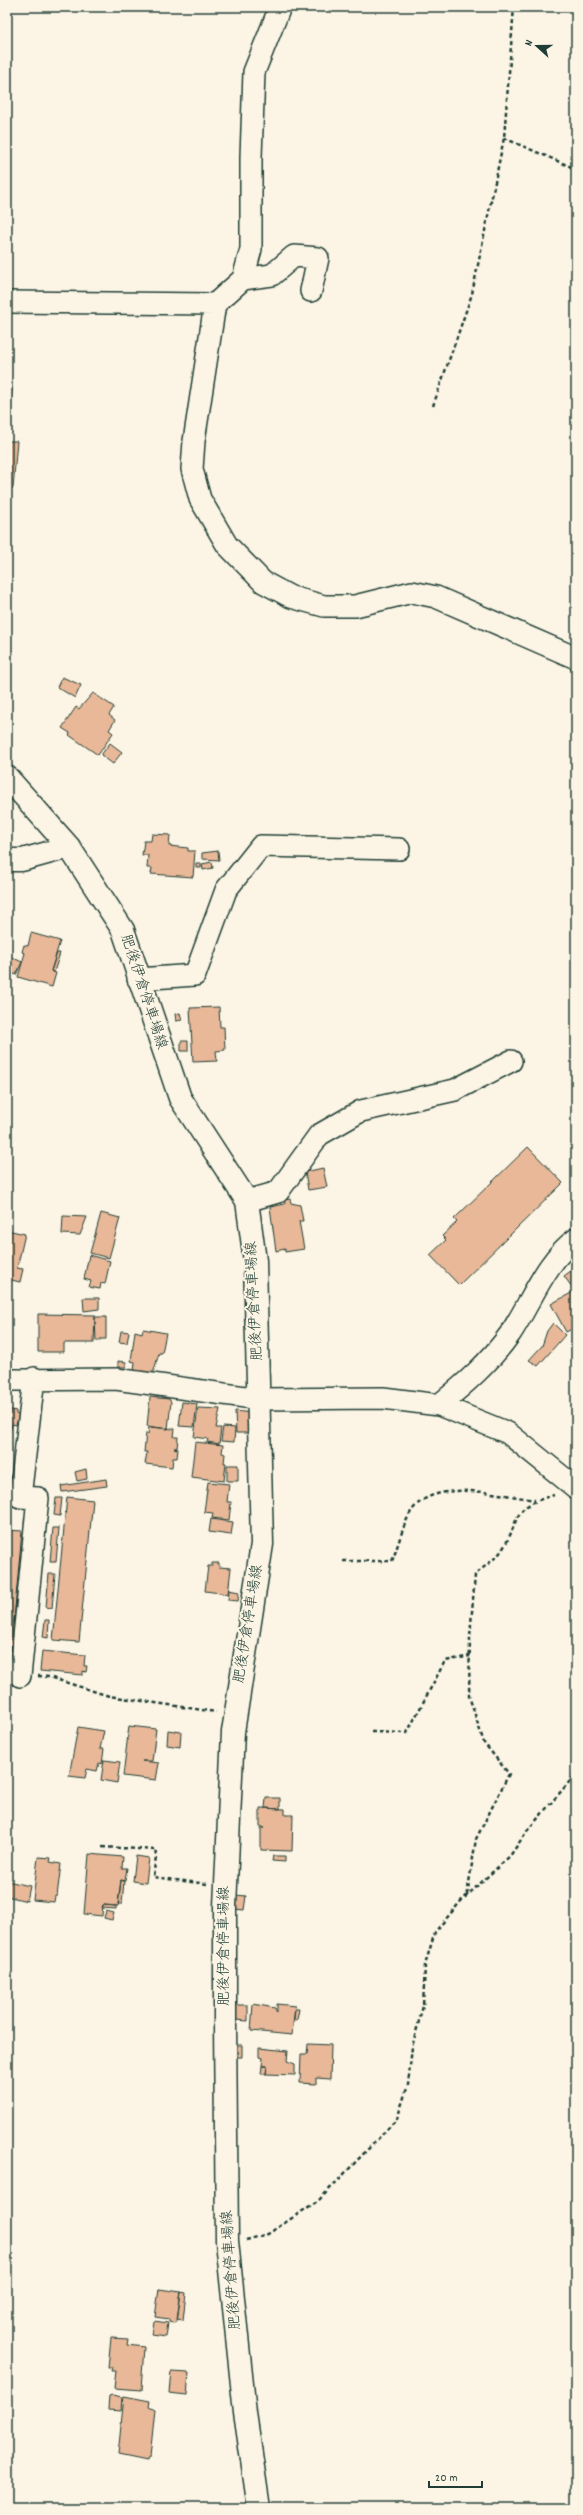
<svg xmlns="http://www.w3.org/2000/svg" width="583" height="2515" font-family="Dekko,'Klee One',sans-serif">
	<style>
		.building { fill: #e8b898; stroke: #1f3d34 }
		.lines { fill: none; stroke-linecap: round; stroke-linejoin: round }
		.minor-casing { stroke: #1f3d34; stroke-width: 24 }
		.secondary-casing { stroke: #1f3d34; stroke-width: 25 }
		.path { stroke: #1f3d34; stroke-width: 2.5; stroke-dasharray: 4 3; stroke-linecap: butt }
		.minor { stroke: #fcf5e5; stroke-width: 21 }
		.secondary { stroke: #fcf5e5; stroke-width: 22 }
		.labels { text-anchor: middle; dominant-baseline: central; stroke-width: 4; stroke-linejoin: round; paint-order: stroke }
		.street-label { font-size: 15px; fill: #1f3d34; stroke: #fcf5e5 }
	</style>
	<rect width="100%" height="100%" fill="#fcf5e5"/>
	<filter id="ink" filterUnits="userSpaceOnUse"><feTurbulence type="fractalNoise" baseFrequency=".025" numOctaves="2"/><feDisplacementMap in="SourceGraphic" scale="8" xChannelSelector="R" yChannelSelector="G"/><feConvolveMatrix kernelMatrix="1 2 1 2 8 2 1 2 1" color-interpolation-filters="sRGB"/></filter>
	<g filter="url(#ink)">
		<path class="building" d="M 7,388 L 12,388 L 9,432 L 7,432 Z
			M 7,441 L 17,441 L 13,488 L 7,488 Z
			M 62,677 L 81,685 L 75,698 L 57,687 Z
			M 93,693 L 114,707 L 109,715 L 115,720 L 109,730 L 113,733 L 98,755 L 69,735 L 70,733 L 62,728 L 76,707 L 79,709 Z
			M 110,743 L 122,752 L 113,764 L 101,755 Z
			M 152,834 L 170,835 L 169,846 L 188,848 L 188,851 L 195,851 L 193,877 L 151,874 L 152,868 L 147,868 L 148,855 L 142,855 L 144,841 L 151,841 Z
			M 218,851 L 219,860 L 202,859 L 202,853 Z
			M 212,862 L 213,868 L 203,870 L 202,864 Z
			M 196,863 L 201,863 L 201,868 L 196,868 Z
			M 31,933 L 60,941 L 51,971 L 56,973 L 52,987 L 18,977 L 25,953 L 22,952 L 24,945 L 28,946 Z
			M 57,953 L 60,953 L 54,972 L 51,971 Z
			M 7,955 L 22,962 L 16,975 L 7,971 Z
			M 219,1007 L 220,1027 L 224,1027 L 225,1050 L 216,1051 L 217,1061 L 193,1062 L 190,1008 Z
			M 180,1013 L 182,1020 L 176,1021 L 175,1014 Z
			M 181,1041 L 188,1041 L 188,1051 L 181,1051 Z
			M 528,1147 L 563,1183 L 459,1285 L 430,1255 L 446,1240 L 442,1236 L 457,1222 L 454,1219 Z
			M 323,1168 L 327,1187 L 308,1190 L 305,1172 Z
			M 290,1199 L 291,1203 L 300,1205 L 303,1221 L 299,1221 L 304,1249 L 285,1252 L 285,1249 L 276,1251 L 270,1207 L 285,1204 L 284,1200 Z
			M 101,1213 L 120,1218 L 109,1258 L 90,1253 Z
			M 63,1216 L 87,1217 L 80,1235 L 62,1234 Z
			M 7,1230 L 25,1234 L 17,1268 L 23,1269 L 20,1282 L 7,1279 Z
			M 89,1255 L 110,1261 L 105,1284 L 101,1283 L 100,1289 L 89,1287 L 91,1281 L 84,1279 Z
			M 575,1268 L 576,1289 L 574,1290 L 564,1276 Z
			M 575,1291 L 576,1327 L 566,1332 L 551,1304 Z
			M 83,1298 L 99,1298 L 99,1309 L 84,1311 Z
			M 38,1314 L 95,1315 L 94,1343 L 64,1343 L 64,1352 L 38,1352 Z
			M 95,1317 L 106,1317 L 106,1339 L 100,1339 L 100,1341 L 96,1341 Z
			M 553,1323 L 565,1335 L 538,1366 L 529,1360 L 542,1346 L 547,1331 Z
			M 143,1329 L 166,1333 L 162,1353 L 159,1353 L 153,1374 L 134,1371 L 135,1362 L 131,1361 L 135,1331 L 142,1333 Z
			M 121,1331 L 129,1332 L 127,1343 L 119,1342 Z
			M 118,1361 L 126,1362 L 126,1367 L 118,1367 Z
			M 150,1397 L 169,1399 L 171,1402 L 168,1429 L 147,1426 Z
			M 182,1402 L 197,1404 L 194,1427 L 179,1426 Z
			M 198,1408 L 220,1409 L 216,1428 L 221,1428 L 219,1444 L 207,1442 L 208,1439 L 194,1437 Z
			M 7,1409 L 16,1411 L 16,1414 L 19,1415 L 16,1425 L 12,1424 L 9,1435 L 7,1435 Z
			M 235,1411 L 252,1413 L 253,1433 L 236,1433 Z
			M 149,1427 L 175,1429 L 174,1437 L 178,1437 L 177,1448 L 174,1448 L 178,1449 L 177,1458 L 173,1458 L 172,1467 L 145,1464 L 147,1452 L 144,1452 L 146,1433 L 148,1434 Z
			M 223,1427 L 235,1428 L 234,1442 L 221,1441 Z
			M 195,1442 L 223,1445 L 222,1453 L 225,1454 L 224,1463 L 226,1463 L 224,1481 L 191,1477 Z
			M 227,1465 L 238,1465 L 238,1481 L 227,1481 Z
			M 86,1469 L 87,1479 L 77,1481 L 75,1472 Z
			M 106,1479 L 107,1486 L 62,1492 L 61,1486 Z
			M 208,1482 L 229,1484 L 227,1502 L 231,1502 L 229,1520 L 212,1518 L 213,1513 L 204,1512 Z
			M 67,1497 L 93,1500 L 79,1642 L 53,1640 Z
			M 56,1498 L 62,1498 L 60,1516 L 54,1515 Z
			M 211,1519 L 233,1522 L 231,1535 L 209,1532 Z
			M 53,1528 L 59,1528 L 56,1562 L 50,1562 Z
			M 7,1530 L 22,1531 L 10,1663 L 7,1663 Z
			M 212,1563 L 219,1563 L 219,1567 L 231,1568 L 228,1594 L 205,1591 L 208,1566 L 212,1566 Z
			M 49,1574 L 55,1574 L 52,1608 L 46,1607 Z
			M 229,1590 L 239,1592 L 238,1601 L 228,1600 Z
			M 45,1620 L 49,1620 L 48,1638 L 43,1637 Z
			M 42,1651 L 85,1655 L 84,1666 L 87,1666 L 86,1672 L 83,1671 L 83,1675 L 40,1671 Z
			M 129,1726 L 156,1729 L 152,1761 L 142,1761 L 159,1763 L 156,1780 L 123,1776 Z
			M 78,1727 L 104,1731 L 100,1749 L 104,1749 L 102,1764 L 99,1763 L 97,1771 L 87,1769 L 85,1778 L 69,1776 Z
			M 168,1730 L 181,1732 L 180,1747 L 167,1745 Z
			M 104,1760 L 120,1762 L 117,1783 L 101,1780 Z
			M 266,1798 L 280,1798 L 280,1809 L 265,1808 Z
			M 260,1808 L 285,1809 L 285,1815 L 293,1815 L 292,1851 L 261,1850 L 261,1828 L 265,1828 L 260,1826 Z
			M 89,1854 L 123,1857 L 122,1868 L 127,1868 L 125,1881 L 121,1880 L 118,1906 L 103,1905 L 102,1916 L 84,1914 Z
			M 136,1856 L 149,1858 L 146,1883 L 133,1881 Z
			M 273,1856 L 285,1856 L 285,1862 L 272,1861 Z
			M 38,1857 L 51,1858 L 50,1862 L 61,1864 L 57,1896 L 55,1896 L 54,1902 L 33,1900 Z
			M 121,1880 L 124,1881 L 122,1904 L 118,1904 Z
			M 7,1881 L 30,1886 L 27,1901 L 7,1896 Z
			M 236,1895 L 246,1896 L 244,1910 L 234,1909 Z
			M 103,1905 L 116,1906 L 116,1909 L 102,1908 Z
			M 106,1911 L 114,1913 L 112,1920 L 104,1918 Z
			M 253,2004 L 275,2008 L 277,2013 L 277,2004 L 295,2006 L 292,2035 L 251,2031 Z
			M 236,2005 L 248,2005 L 248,2021 L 236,2020 Z
			M 295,2009 L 299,2009 L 297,2020 L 294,2020 Z
			M 308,2044 L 331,2045 L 330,2079 L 316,2078 L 316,2084 L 300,2083 L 301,2054 L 307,2054 Z
			M 236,2045 L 242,2045 L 242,2057 L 236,2057 Z
			M 259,2048 L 288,2051 L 287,2061 L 295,2064 L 295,2075 L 266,2074 L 267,2066 L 262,2066 L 263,2058 L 259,2057 Z
			M 262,2066 L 267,2066 L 266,2074 L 261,2074 Z
			M 159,2289 L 181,2292 L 177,2321 L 173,2323 L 169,2322 L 169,2319 L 155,2317 Z
			M 181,2292 L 186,2293 L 183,2320 L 177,2319 Z
			M 154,2321 L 168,2323 L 166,2337 L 152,2335 Z
			M 111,2338 L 128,2339 L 127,2345 L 144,2347 L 141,2390 L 114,2388 L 116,2371 L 111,2371 L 112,2367 L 108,2367 Z
			M 171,2372 L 189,2373 L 187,2395 L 169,2393 Z
			M 112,2395 L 122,2397 L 121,2411 L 108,2410 L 109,2396 Z
			M 124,2396 L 150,2401 L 149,2406 L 155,2409 L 150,2457 L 148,2457 L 147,2461 L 118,2455 Z"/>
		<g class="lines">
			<defs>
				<path id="minor" d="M 243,279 L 272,275 L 294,256 L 318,258 L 311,291
					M 7,302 L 215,304 L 243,279 L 251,249 L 251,157 L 254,72 L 280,7
					M 215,304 L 194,441 L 192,469 L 200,499 L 227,545 L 263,582 L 291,597 L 324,606 L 355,606 L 412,592 L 436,597 L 576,658
					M 138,979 L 195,975 L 226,890 L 261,846 L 399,849
					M 247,1201 L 278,1192 L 319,1135 L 361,1111 L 455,1090 L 511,1061
					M 7,1380 L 116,1379 L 260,1399 L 383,1398 L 439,1405 L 508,1433 L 576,1488
					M 439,1405 C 465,1384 490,1362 510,1334 C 531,1303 545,1261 576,1239
					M 20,1676 L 38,1498 L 20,1497 L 34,1378"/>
				<path id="secondary" d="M 7,777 L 69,847 L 123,930 L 180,1098 L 247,1201 L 255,1261 L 262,1544 L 233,1732 L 225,1906 L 225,2024 L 227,2241 L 245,2413 L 259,2508
					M 7,860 L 22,860 L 69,847"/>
			</defs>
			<use href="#minor" class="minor-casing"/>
			<use href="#secondary" class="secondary-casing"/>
			<path class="path" d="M 504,138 L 576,169
				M 433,406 L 472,294 L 504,138 L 514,7
				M 343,1561 L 392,1561 C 398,1547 404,1520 413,1509 C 437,1478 501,1495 535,1500
				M 38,1676 L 49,1677 L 109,1696 L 216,1712
				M 371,1732 L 407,1733 L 445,1661 L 470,1656
				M 102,1847 L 157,1850 L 153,1877 L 207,1884
				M 467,1895 L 476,1839 L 509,1774 L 484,1743 L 469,1696 L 470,1636 L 475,1575 C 483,1567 496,1559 502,1550 C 523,1517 508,1508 554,1495
				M 246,2240 L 268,2234 L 319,2200 L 397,2119 L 408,2085 L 412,2047 L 423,2006 L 425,1965 L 435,1932 L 461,1901 L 510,1856 L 527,1831 L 576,1774"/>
			<use href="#minor" class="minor"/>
			<use href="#secondary" class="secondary"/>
		</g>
	</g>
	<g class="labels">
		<g class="street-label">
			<text transform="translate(143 992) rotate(72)">肥後伊倉停車場線</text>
			<text transform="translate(255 1301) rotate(-93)">肥後伊倉停車場線</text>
			<text transform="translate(249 1624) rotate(-81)">肥後伊倉停車場線</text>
			<text transform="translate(225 1946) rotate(-90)">肥後伊倉停車場線</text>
			<text transform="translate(232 2270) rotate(-94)">肥後伊倉停車場線</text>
		</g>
	</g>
	<rect width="583" height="2515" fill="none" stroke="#fcf5e5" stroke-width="24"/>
	<rect x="12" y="12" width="559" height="2491" fill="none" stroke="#1f3d34" stroke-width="1.5" filter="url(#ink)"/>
	<g transform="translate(537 46) rotate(291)" stroke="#fcf5e5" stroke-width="3" paint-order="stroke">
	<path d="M0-3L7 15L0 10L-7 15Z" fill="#1f3d34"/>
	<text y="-6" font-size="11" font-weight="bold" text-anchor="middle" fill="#1f3d34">N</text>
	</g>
	<path d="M429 2481v6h53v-6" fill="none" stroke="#1f3d34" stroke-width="2"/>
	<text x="435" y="2481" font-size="12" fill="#1f3d34" stroke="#fcf5e5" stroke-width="3" paint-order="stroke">20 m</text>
</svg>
